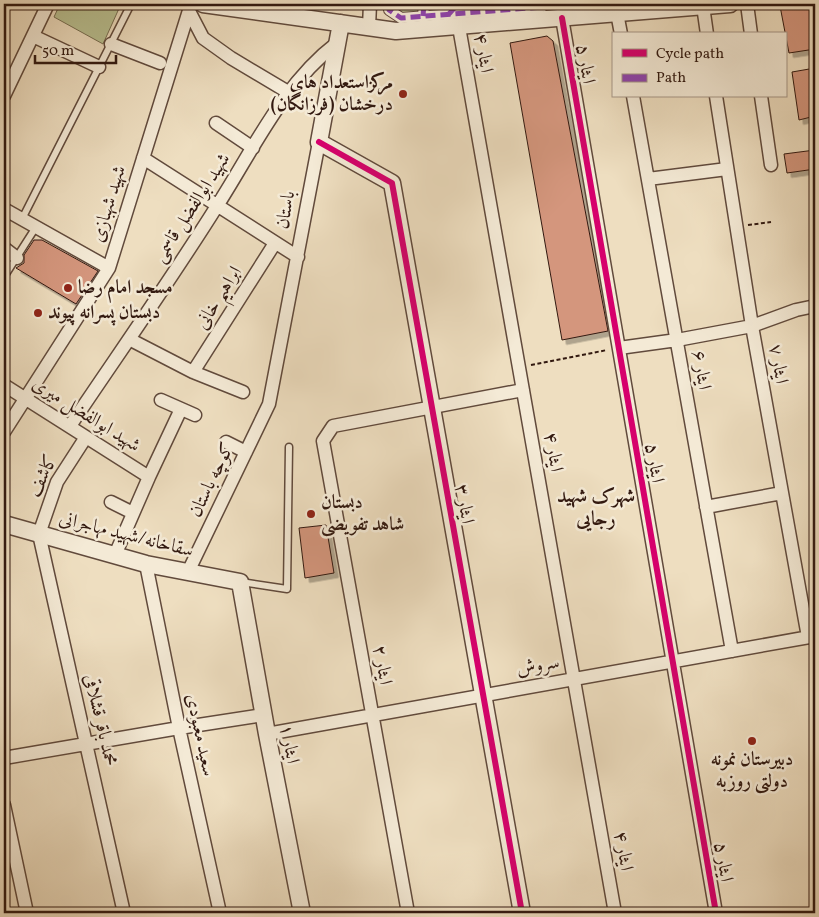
<svg xmlns="http://www.w3.org/2000/svg" width="819" height="917" font-family="Vollkorn,Amiri,serif">
	<style>
		.green { fill: #b9c192; stroke: #766d51 }
		.building { fill: #d4967d; stroke: #321910; filter: url(#shadow) }
		.lines { fill: none; stroke-linecap: round; stroke-linejoin: round }
		.service-casing { stroke: #614a3c; stroke-width: 9 }
		.pedestrian-casing { stroke: #614a3c; stroke-width: 12 }
		.minor-casing { stroke: #614a3c; stroke-width: 15 }
		.tertiary-casing { stroke: #614a3c; stroke-width: 19 }
		.path { stroke: #321910; stroke-width: 2; stroke-dasharray: 4 2.5; stroke-linecap: butt }
		.service { stroke: #f4ead6; stroke-width: 6 }
		.pedestrian { stroke: #f4ead6; stroke-width: 10 }
		.minor { stroke: #f4ead6; stroke-width: 12 }
		.tertiary { stroke: #f4ead6; stroke-width: 16 }
		.quiet { stroke: #8e44ad; stroke-width: 5; stroke-dasharray: 10 5; stroke-linecap: butt }
		.cycleway-casing { stroke: #f4ead6; stroke-width: 9 }
		.cycleway { stroke: #d6006c; stroke-width: 6 }
		.poi-dot { fill: #8f2418; stroke: #f4ead6; stroke-width: 2 }
		.labels { text-anchor: middle; dominant-baseline: central; stroke-width: 5; stroke-linejoin: round; paint-order: stroke }
		.street-label { font-size: 19px; fill: #321910; stroke: #f4ead6 }
		.poi-label { font-size: 19px; font-weight: bold; fill: #321910; stroke: #f4ead6; text-anchor: start }
		.neighbourhood-label { font-size: 20px; font-weight: bold; fill: #321910; stroke: #f4ead6 }
	</style>
	<defs>
		<filter id="shadow"><feDropShadow dx="4.5" dy="4.5" stdDeviation="0" flood-color="#0004"/></filter>
	</defs>
	<rect width="100%" height="100%" fill="#eedec0"/>
	<filter id="stains"><feTurbulence type="fractalNoise" baseFrequency=".004" numOctaves="4"/><feColorMatrix values="0 0 0 0 .2 0 0 0 0 .09 0 0 0 0 .02 0 0 0 .5 -.17"/></filter>
	<radialGradient id="worn" r=".72"><stop offset=".6" stop-color="#630" stop-opacity="0"/><stop offset="1" stop-color="#630" stop-opacity=".3"/></radialGradient>
	<path class="green" d="M 60,4 L 121,4 L 103,44 L 54,17 Z
		M 385,4 L 573,4 L 395,20 L 385,13 Z"/>
	<path class="building" d="M 800,4 L 811,4 L 815,28 L 815,49 L 789,53 L 780,6 Z
		M 547,36 L 553,41 L 608,331 L 562,340 L 510,43 Z
		M 815,68 L 815,116 L 799,120 L 792,72 Z
		M 815,150 L 815,169 L 787,173 L 784,154 Z
		M 34,240 L 42,240 L 98,271 L 76,304 L 16,268 L 24,263 L 24,255 Z
		M 326,525 L 334,573 L 305,578 L 299,528 Z"/>
	<g class="lines">
		<defs>
			<path id="service" d="M 22,219 L 131,4
				M 4,277 L 36,227
				M 241,582 L 287,589 L 289,447"/>
			<path id="pedestrian" d="M 389,4 L 389,10 L 401,18 L 542,7
				M 423,16 L 424,4"/>
			<path id="minor" d="M 747,4 L 751,34
				M 703,6 L 707,34
				M 189,11 L 203,38 L 231,58 L 288,92
				M 617,13 L 621,34
				M 562,18 L 716,913
				M 369,27 L 370,4
				M 459,27 L 615,913
				M 33,36 L 99,67
				M 111,44 L 160,63
				M 4,96 L 48,4
				M 633,96 L 732,651
				M 716,96 L 752,326 L 808,637
				M 761,96 L 771,165
				M 216,123 L 253,148
				M 143,158 L 298,257
				M 648,179 L 727,169
				M 4,209 L 109,268
				M 4,248 L 17,258
				M 129,339 L 193,372 L 243,392
				M 619,348 L 677,340 L 752,326 L 796,310 L 815,306
				M 193,372 L 275,243
				M 4,385 L 149,477
				M 161,400 L 195,415
				M 70,426 C 119,353 170,281 217,206 C 253,150 283,84 337,43
				M 4,432 L 109,268 L 191,4
				M 86,437 L 57,482 L 39,534 L 124,913
				M 226,442 L 246,452
				M 111,502 L 133,513
				M 706,507 L 782,493
				M 115,555 L 149,477 L 181,409
				M 146,564 L 179,728 L 220,913
				M 188,572 L 269,404 L 319,142
				M 267,734 L 815,636
				M 4,758 L 179,728 L 263,715
				M 4,805 L 27,913
				M 408,913 L 323,441 L 333,426 L 523,390"/>
			<path id="tertiary" d="M 203,4 L 396,31 L 730,4
				M 341,23 L 319,142 L 392,183 L 522,913
				M 4,524 L 146,564 L 240,582 L 267,734 L 302,913"/>
		</defs>
		<use href="#service" class="service-casing"/>
		<use href="#pedestrian" class="pedestrian-casing"/>
		<use href="#minor" class="minor-casing"/>
		<use href="#tertiary" class="tertiary-casing"/>
		<path class="path" d="M 748,225 L 771,222
			M 531,365 L 607,350"/>
		<use href="#service" class="service"/>
		<use href="#pedestrian" class="pedestrian"/>
		<use href="#minor" class="minor"/>
		<use href="#tertiary" class="tertiary"/>
		<path class="quiet" d="M 389,4 L 389,10 L 401,18 L 542,7
			M 448,15 L 458,4
			M 423,16 L 424,4"/>
		<defs>
			<path id="cycleway" d="M 562,18 L 716,913
				M 319,142 L 392,183 L 522,913"/>
		</defs>
		<use href="#cycleway" class="cycleway-casing"/>
		<use href="#cycleway" class="cycleway"/>
	</g>
	<g class="poi-dot">
		<circle cx="403" cy="94" r="5"/>
		<circle cx="68" cy="288" r="5"/>
		<circle cx="38" cy="313" r="5"/>
		<circle cx="311" cy="514" r="5"/>
		<circle cx="752" cy="741" r="5"/>
	</g>
	<g class="labels">
		<g class="street-label">
			<text transform="translate(483 53) rotate(80)">ایثار ۴</text>
			<text transform="translate(585 64) rotate(80)">ایثار ۵</text>
			<text transform="translate(109 204) rotate(-73)">شهید شهبازی</text>
			<text transform="translate(192 208) rotate(-57)">شهید ابوالفضل قاسمی</text>
			<text transform="translate(286 210) rotate(-80)">باستان</text>
			<text transform="translate(219 298) rotate(-58)">ابراهیم خانی</text>
			<text transform="translate(778 364) rotate(80)">ایثار ۷</text>
			<text transform="translate(701 370) rotate(80)">ایثار ۶</text>
			<text transform="translate(86 415) rotate(32)">شهید ابوالفضل میری</text>
			<text transform="translate(553 452) rotate(80)">ایثار ۴</text>
			<text transform="translate(654 463) rotate(80)">ایثار ۵</text>
			<text transform="translate(43 476) rotate(-64)">کاشف</text>
			<text transform="translate(212 480) rotate(-64)">کوچه باستان</text>
			<text transform="translate(464 504) rotate(80)">ایثار ۳</text>
			<text transform="translate(126 535) rotate(14)">سقاخانه/شهید مهاجرانی</text>
			<text transform="translate(382 665) rotate(80)">ایثار ۲</text>
			<text transform="translate(538 666) rotate(-10)">سروش</text>
			<text transform="translate(100 720) rotate(77)">محمد باقر قشلاقی</text>
			<text transform="translate(200 735) rotate(78)">سعید معبودی</text>
			<text transform="translate(289 744) rotate(79)">ایثار ۱</text>
			<text transform="translate(623 851) rotate(80)">ایثار ۴</text>
			<text transform="translate(723 862) rotate(80)">ایثار ۵</text>
		</g>
		<g class="poi-label">
			<text x="393" y="83" text-anchor="end">مرکزاستعداد های<tspan x="393" dy="22">درخشان (فرزانگان)</tspan></text>
			<text x="78" y="288">مسجد امام رضا</text>
			<text x="48" y="313">دبستان پسرانه پیوند</text>
			<text x="321" y="503">دبستان<tspan x="321" dy="22">شاهد تفویضی</tspan></text>
			<text x="752" y="760" text-anchor="middle">دبیرستان نمونه<tspan x="752" dy="22">دولتی روزبه</tspan></text>
		</g>
		<g class="neighbourhood-label">
			<text x="596" y="497">شهرک شهید<tspan x="596" dy="23">رجایی</tspan></text>
		</g>
	</g>
	<rect width="819" height="917" fill="none" stroke="#eedec0" stroke-width="20"/>
	<rect x="5" y="5" width="809" height="907" fill="none" stroke="#321910" stroke-width="2.5"/>
	<rect x="10" y="10" width="799" height="897" fill="none" stroke="#321910"/>
	<rect x="612" y="32" width="175" height="65" fill="#f4ead6" stroke="#a69687"/>
	<rect x="622" y="49" width="25" height="8" fill="#d6006c" stroke="#a69687"/>
	<text x="656" y="58" font-size="15" fill="#321910">Cycle path</text>
	<rect x="622" y="74" width="25" height="8" fill="#8e44ad" stroke="#a69687"/>
	<text x="656" y="82" font-size="15" fill="#321910">Path</text>
	<path d="M35 55v8h81v-8" fill="none" stroke="#321910" stroke-width="2.5"/>
	<text x="42" y="55" font-size="15" fill="#321910" stroke="#f4ead6" stroke-width="4" paint-order="stroke">50 m</text>
	<rect width="100%" height="100%" filter="url(#stains)"/>
	<rect width="100%" height="100%" fill="url(#worn)"/>
</svg>
